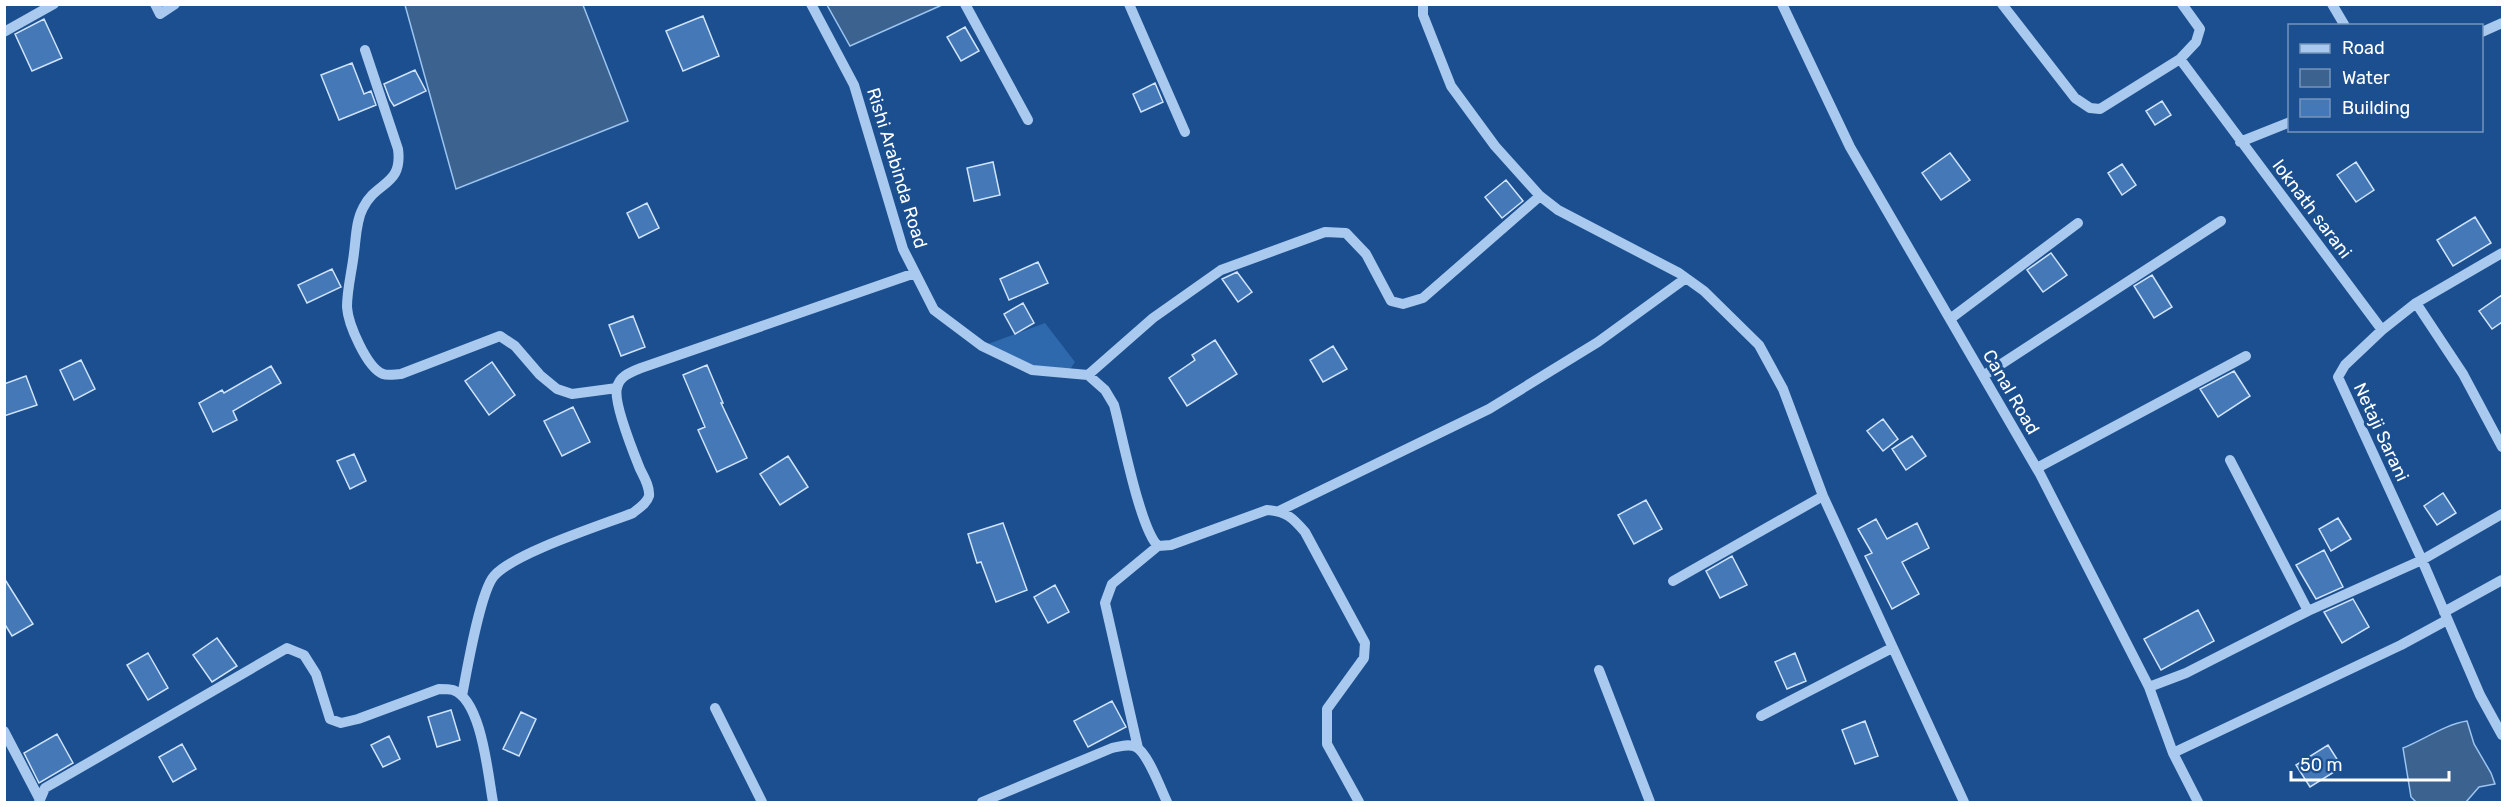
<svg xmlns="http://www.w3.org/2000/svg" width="2507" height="807" font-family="Rubik,sans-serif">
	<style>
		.green { fill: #2e69ad }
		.water { fill: #3c6290; stroke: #9cc4f0; stroke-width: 1.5 }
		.building { fill: #4478b7; stroke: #cfe3fa; stroke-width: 1.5 }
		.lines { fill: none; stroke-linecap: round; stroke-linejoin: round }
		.minor { stroke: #a9c9ee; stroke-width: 10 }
		.labels { text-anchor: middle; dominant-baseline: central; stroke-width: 6; stroke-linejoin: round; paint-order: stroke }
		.street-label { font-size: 18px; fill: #fff; stroke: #1b4f8f }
	</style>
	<rect width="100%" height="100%" fill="#1b4f8f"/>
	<path class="green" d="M 1045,323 L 1075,362 L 1066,375 L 1032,370 L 988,344 Z"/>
	<path class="water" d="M 405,5 L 583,5 L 628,121 L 456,189 Z
		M 827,5 L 942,5 L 850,46 Z
		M 2467,721 L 2474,744 L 2491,773 L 2495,784 L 2479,787 L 2466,802 L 2416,802 L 2411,797 L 2403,748 C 2423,740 2446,724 2467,721 Z"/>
	<path class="building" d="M 703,16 L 719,56 L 683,71 L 666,31 Z
		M 44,19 L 62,58 L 32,71 L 15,34 Z
		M 965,27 L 979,51 L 961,61 L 947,37 Z
		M 352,63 L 364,94 L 371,91 L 376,105 L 339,120 L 321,75 Z
		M 415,70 L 426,91 L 394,106 L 390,100 L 384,84 Z
		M 1155,83 L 1163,102 L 1141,112 L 1133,94 Z
		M 2162,101 L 2171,115 L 2155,125 L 2146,111 Z
		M 1950,153 L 1970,180 L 1941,200 L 1922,173 Z
		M 993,162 L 1000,195 L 974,201 L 967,168 Z
		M 2356,162 L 2374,190 L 2356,202 L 2337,175 Z
		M 2122,164 L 2136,185 L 2122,195 L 2108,173 Z
		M 1506,180 L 1523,201 L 1502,218 L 1485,197 Z
		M 647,203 L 659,228 L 639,238 L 627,213 Z
		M 2475,217 L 2491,243 L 2453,266 L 2437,240 Z
		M 2051,253 L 2067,275 L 2043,292 L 2027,270 Z
		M 1038,262 L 1048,283 L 1009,300 L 1000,279 Z
		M 332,269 L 341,287 L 307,303 L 298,285 Z
		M 1237,272 L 1252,292 L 1238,302 L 1222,279 Z
		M 2152,275 L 2172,307 L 2154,318 L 2134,286 Z
		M 2502,295 L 2502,322 L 2492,329 L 2479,311 Z
		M 1023,303 L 1034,323 L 1015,334 L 1004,314 Z
		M 633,316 L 645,347 L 621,356 L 609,325 Z
		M 1215,340 L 1237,374 L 1187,406 L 1169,378 L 1195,360 L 1192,355 Z
		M 1333,346 L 1347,369 L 1323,382 L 1310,360 Z
		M 81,360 L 95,389 L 74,400 L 60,370 Z
		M 492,362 L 515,395 L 489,415 L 465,381 Z
		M 707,365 L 723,403 L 721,403 L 747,458 L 717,472 L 698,430 L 705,427 L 683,375 Z
		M 271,366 L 281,383 L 233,411 L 237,420 L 213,432 L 199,403 L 222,390 L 224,393 Z
		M 2234,371 L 2250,396 L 2218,417 L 2200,389 Z
		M 26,376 L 37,405 L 4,416 L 4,384 Z
		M 573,407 L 590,442 L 562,456 L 544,421 Z
		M 1883,419 L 1898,439 L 1883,451 L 1867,431 Z
		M 1912,436 L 1926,456 L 1906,470 L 1892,449 Z
		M 354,454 L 366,481 L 350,489 L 337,461 Z
		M 788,456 L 808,487 L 780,505 L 760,474 Z
		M 2443,493 L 2456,513 L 2437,525 L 2424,506 Z
		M 1646,500 L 1662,529 L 1634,544 L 1618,515 Z
		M 2338,518 L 2351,539 L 2331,551 L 2319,529 Z
		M 1876,519 L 1887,539 L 1917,523 L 1929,548 L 1902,562 L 1919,594 L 1892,609 L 1865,556 L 1872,553 L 1858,529 Z
		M 1003,523 L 1027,590 L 996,602 L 981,562 L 977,563 L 968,534 Z
		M 2324,550 L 2343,587 L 2316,599 L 2296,565 Z
		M 1732,556 L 1747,585 L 1720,598 L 1706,571 Z
		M 4,578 L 33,624 L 12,636 L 4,623 Z
		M 1055,585 L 1069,612 L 1048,623 L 1034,597 Z
		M 2353,599 L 2369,627 L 2342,643 L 2324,612 Z
		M 2198,610 L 2214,641 L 2161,670 L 2144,639 Z
		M 217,638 L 237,666 L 212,682 L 193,655 Z
		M 148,653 L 168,688 L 148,700 L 127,665 Z
		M 1795,653 L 1806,681 L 1787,689 L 1775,662 Z
		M 1112,701 L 1126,727 L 1088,747 L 1074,721 Z
		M 451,710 L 460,740 L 437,747 L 428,717 Z
		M 521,712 L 536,719 L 519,756 L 503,749 Z
		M 1865,721 L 1878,756 L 1855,764 L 1842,730 Z
		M 57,734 L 73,763 L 39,783 L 24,753 Z
		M 389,736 L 400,759 L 383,767 L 371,745 Z
		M 182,744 L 196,769 L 173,782 L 159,757 Z
		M 2328,745 L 2342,767 L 2310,787 L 2296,765 Z"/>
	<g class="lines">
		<path class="minor" d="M 155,4 L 160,14 L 175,4
			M 811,4 L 854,85 L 903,249 L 934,310 L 982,346 L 1032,370 L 1088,375 L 1105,390 L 1114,405 C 1122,434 1140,529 1158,546 L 1171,545 L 1267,510 C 1286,511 1293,518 1305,532 L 1365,643 L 1364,658 L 1327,709 L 1327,744 L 1359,802
			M 965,4 L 1028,120
			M 1129,4 L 1185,132
			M 1423,4 L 1423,15 L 1451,86 L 1495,146 L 1540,196 L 1558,210 L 1679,273 L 1704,291 L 1759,345 L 1783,389 L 1823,496 L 1964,802
			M 1782,4 L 1850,147 L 2040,474 L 2149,687 L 2173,753 L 2198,802
			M 2002,4 L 2075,98 L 2090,108 L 2100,109 L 2180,59 L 2196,42 L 2200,29 L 2182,4
			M 2332,4 L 2345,26
			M 4,32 L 54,4
			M 2482,32 L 2502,23
			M 365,50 L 398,149 C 403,186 376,181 363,208 C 356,221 356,238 354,253 C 352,271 347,289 347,307 C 348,324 367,368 383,374 C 388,376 396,374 401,374 L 500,336 L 515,346 L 540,375 L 557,389 L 572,394 L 617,388
			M 2180,59 L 2382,330 L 2416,303 L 2463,374 L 2502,447
			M 2240,142 L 2290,122
			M 2416,303 L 2502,253
			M 1950,319 L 2078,223
			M 1088,375 L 1153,318 L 1221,270 L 1325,232 L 1346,233 L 1366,254 L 1391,301 L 1403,304 L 1423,298 L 1540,196
			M 1983,376 L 2221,221
			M 2230,460 L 2308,611
			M 2037,468 L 2246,356
			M 1279,511 L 1489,409 L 1598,342 L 1686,278
			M 2502,514 L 2422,560 L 2480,695 L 2502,735
			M 1673,581 L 1823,496
			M 2444,612 L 2502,580
			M 1599,670 L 1650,802
			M 2149,687 L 2186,673 L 2308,611 L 2422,560 L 2338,377 L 2345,365 L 2382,330
			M 462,696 C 467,670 480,592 494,576 C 514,553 602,525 633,513 C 639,508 647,503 649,496 C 650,487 644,477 640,469 C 634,454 613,402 617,388 C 619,376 631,372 641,368 L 915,273
			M 715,708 L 762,802
			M 1761,716 L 1892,648
			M 4,731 L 39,798
			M 1138,748 L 1105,603 L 1112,584 L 1158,546
			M 2173,753 L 2401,645 L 2447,620
			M 39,802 L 45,788 L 287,648 L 304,655 L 316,674 L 330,719 L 341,723 L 358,719 L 439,689 C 443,689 449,689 453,690 C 482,700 488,776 493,802
			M 982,802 L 1112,748 C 1120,747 1128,743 1136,747 C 1148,753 1161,790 1167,802"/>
	</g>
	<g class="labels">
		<g class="street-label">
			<text transform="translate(897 168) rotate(73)">Rishi Arabinda Road</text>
			<text transform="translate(2312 209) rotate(53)">loknath sarani</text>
			<text transform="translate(2011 392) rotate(60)">Canal Road</text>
			<text transform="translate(2381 432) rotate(65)">Netaji Sarani</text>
		</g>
	</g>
	<rect width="2507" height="807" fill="none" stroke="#ffffff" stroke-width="12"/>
	<rect x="2288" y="24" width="195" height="108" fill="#1b4f8f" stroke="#7695bc" stroke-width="1.5"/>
	<rect x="2300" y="44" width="30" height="9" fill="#a9c9ee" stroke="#7695bc" stroke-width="1.5"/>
	<text x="2342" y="54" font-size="18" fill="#ffffff">Road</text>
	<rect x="2300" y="69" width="30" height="18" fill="#3c6290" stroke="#7695bc" stroke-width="1.5"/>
	<text x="2342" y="84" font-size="18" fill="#ffffff">Water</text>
	<rect x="2300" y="99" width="30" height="18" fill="#4478b7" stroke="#7695bc" stroke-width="1.5"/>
	<text x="2342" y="114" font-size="18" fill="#ffffff">Building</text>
	<path d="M2291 771v9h158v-9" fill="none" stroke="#ffffff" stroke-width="3"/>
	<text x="2300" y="771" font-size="18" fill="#ffffff" stroke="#1b4f8f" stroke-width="4.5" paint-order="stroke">50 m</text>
</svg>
